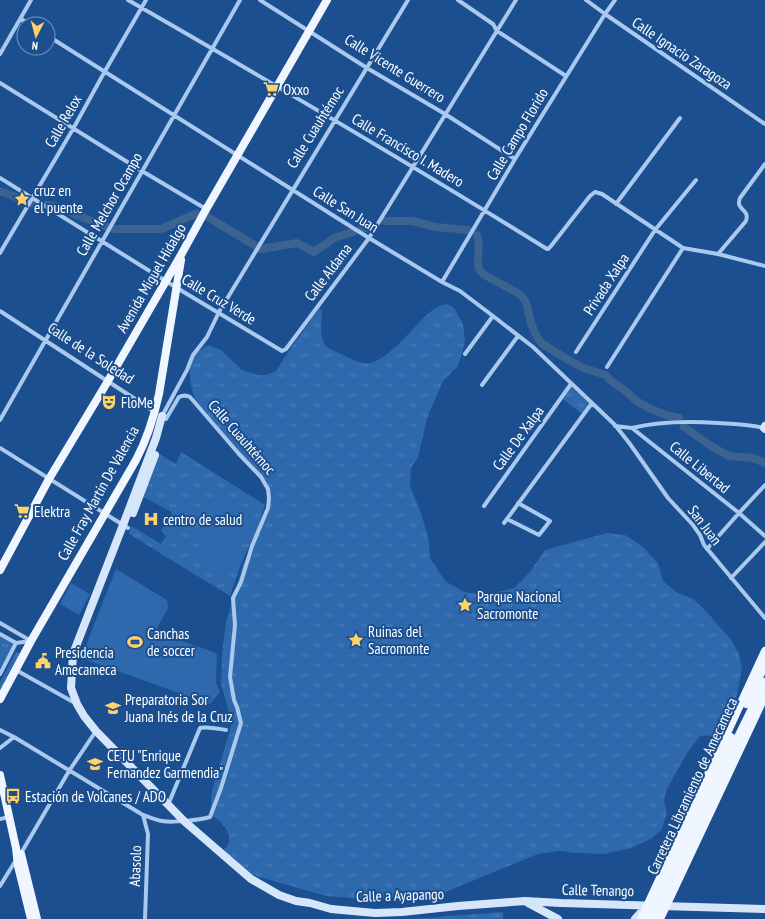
<svg xmlns="http://www.w3.org/2000/svg" width="765" height="919" font-family="'PT Sans Narrow',sans-serif">
	<style>
		.park { fill: url(#park-tufts) }
		.garden { fill: #2e69ad }
		.lines { fill: none; stroke-linecap: round; stroke-linejoin: round }
		.river { stroke: #3c6290; stroke-width: 8 }
		.street { stroke: #a9c9ee; stroke-width: 4 }
		.secondary { stroke: #d6e6fa; stroke-width: 8 }
		.primary { stroke: #f0f6ff; stroke-width: 8 }
		.primary-bridge { stroke: #f0f6ff; stroke-width: 8 }
		.labels { text-anchor: middle; dominant-baseline: central; stroke-width: 4; stroke-linejoin: round; paint-order: stroke }
		.street-label { font-size: 15px; fill: #fff; stroke: #1b4f8f }
		.poi-label { font-size: 15px; fill: #fff; stroke: #1b4f8f; text-anchor: start }
	</style>
	<defs>
		<pattern id="park-tufts" width="24" height="20" patternUnits="userSpaceOnUse"><rect width="24" height="20" fill="#2e69ad"/><path d="M3 7l-1-3M5 7V3M7 7l1-3M15 17l-1-3M17 17v-4M19 17l1-3" fill="none" stroke="#4d80b9"/></pattern>
	</defs>
	<rect width="100%" height="100%" fill="#1b4f8f"/>
	<path class="park" d="M 447,304 L 454,308 L 463,324 L 465,340 L 462,354 L 457,367 L 443,381 L 427,418 L 418,457 L 411,468 L 410,486 L 421,513 L 429,541 L 430,558 L 445,581 L 464,592 L 485,595 L 514,588 L 529,573 L 545,550 L 607,533 L 625,535 L 642,546 L 658,563 L 663,581 L 678,593 L 693,599 L 705,610 L 732,641 L 739,654 L 742,669 L 734,708 L 722,735 L 700,736 L 687,753 L 667,789 L 664,800 L 667,813 L 662,829 L 651,839 L 631,848 L 604,854 L 577,853 L 559,851 L 538,854 L 443,893 L 363,901 L 351,898 L 327,896 L 301,889 L 243,872 L 223,850 C 238,840 223,820 210,815 L 212,791 L 232,723 L 221,684 L 222,654 L 226,622 L 243,565 L 260,529 L 267,506 L 267,489 L 263,481 L 195,399 C 191,388 186,368 194,356 C 197,351 204,348 208,345 L 221,350 L 242,370 L 257,375 L 266,375 L 276,371 L 290,349 L 320,308 L 322,312 C 322,321 319,336 325,345 C 328,349 336,352 341,354 C 349,358 361,365 370,363 C 391,359 417,321 435,308 C 439,306 443,305 447,304 Z
		M 571,387 L 590,404 L 582,414 L 563,399 Z
		M 181,452 L 265,505 L 256,532 L 241,564 L 230,596 L 129,534 L 131,526 L 161,544 L 166,536 L 161,531 L 172,512 L 143,497 L 159,454 L 176,464 Z
		M 0,635 L 14,643 L 0,668 Z
		M 16,652 L 20,653 L 21,654 L 0,692 L 0,682 Z
		M 503,912 L 503,919 L 411,919 Z"/>
	<path class="garden" d="M 221,498 L 256,517 L 227,574 L 194,557 Z
		M 116,569 L 167,600 L 168,608 L 155,632 L 211,651 L 217,654 L 216,683 L 220,692 L 210,704 L 81,658 Z
		M 71,583 L 90,594 L 79,615 L 60,604 Z"/>
	<g class="lines">
		<path class="river" d="M 0,191 L 31,203 L 55,206 L 99,224 L 114,229 L 161,229 L 195,214 L 206,216 L 261,249 L 297,243 L 314,252 L 336,237 L 353,232
			M 385,221 L 412,221 L 436,227 L 468,230
			M 361,229 L 370,227
			M 477,235 C 481,246 476,259 479,269 C 480,270 482,273 483,274 L 521,295 L 526,302 L 531,323 L 535,333 L 541,343 L 570,361 L 586,369 L 606,375 L 610,380 L 624,390 L 638,402 L 651,409 L 663,414 L 679,418
			M 684,427 L 714,448 L 729,456 L 753,458 L 765,463"/>
		<path class="street" d="M 128,0 C 269,81 409,163 547,249 L 548,249 L 551,246 L 590,196 L 595,192 L 602,194 L 683,248 L 718,254 L 765,266
			M 260,0 L 367,68 L 445,114 L 515,159
			M 458,0 L 493,24 L 497,31 L 566,76
			M 586,0 L 605,14 L 765,124
			M 21,19 L 29,24
			M 48,36 L 369,238 L 442,282 L 460,291 L 493,316 L 533,347 L 592,403 L 615,425 L 630,444 L 668,498 L 693,525 L 700,535 L 704,545 L 765,618
			M 0,54 L 31,0
			M 0,83 L 142,171 L 206,209
			M 0,178 L 177,288 L 282,351 L 286,349 L 369,238 L 516,0
			M 616,204 L 680,118
			M 0,253 L 73,129 L 105,71 L 146,0
			M 718,254 L 746,221 C 750,208 735,211 740,198 L 765,164
			M 442,282 L 515,159 L 605,14 L 615,0
			M 0,311 L 155,412
			M 576,352 L 655,230 L 696,180
			M 465,354 L 493,316
			M 607,367 L 683,248
			M 482,385 L 518,336
			M 162,416 L 187,370 L 193,355 L 207,337 L 219,312 L 408,0
			M 0,420 L 240,0
			M 615,426 L 632,428 L 739,513 L 765,536
			M 632,428 C 660,421 689,421 718,423 C 734,424 748,424 764,428
			M 0,448 L 128,528
			M 484,506 L 571,384
			M 507,519 L 539,535 L 550,521 L 518,503
			M 504,523 L 592,403
			M 707,549 L 739,513 L 765,485
			M 731,578 L 765,542
			M 0,623 L 31,641
			M 0,634 L 16,643 L 31,641
			M 16,670 L 75,703
			M 0,674 L 16,643
			M 0,730 L 14,737 L 143,815 C 149,817 156,820 162,821 C 173,823 199,820 210,817 L 221,788 L 241,723 L 237,707 L 234,700 L 230,677 L 235,625 L 233,598 L 241,582 L 252,546 L 268,508 L 269,498 L 268,489 L 261,477 L 239,454 L 190,397 C 186,395 183,395 179,397 L 166,419
			M 0,748 L 14,737
			M 168,805 L 200,728 C 207,726 219,729 226,730
			M 143,815 L 148,834 L 145,919
			M 0,819 L 9,817
			M 20,855 L 69,771 L 96,731
			M 0,886 L 16,860"/>
		<path class="secondary" d="M 162,416 L 156,438 L 123,525 L 73,654 L 71,688 L 77,704 L 84,716 L 96,731 L 184,821 L 251,879 L 279,895 L 296,901 L 310,903 L 331,909 L 375,913 L 402,912 L 458,906 L 525,901 L 561,903 L 765,909
			M 765,426 L 764,428 L 765,429
			M 133,513 L 155,455
			M 528,903 L 558,919
			M 635,919 L 644,909 L 645,909"/>
		<path class="primary" d="M 0,570 L 49,479 L 108,381 L 181,255 L 204,213 L 327,0
			M 0,699 L 31,641 L 136,460 C 147,439 154,417 159,394 L 181,260
			M 746,704 L 765,665
			M 737,739 L 765,682
			M 0,775 L 16,848 L 18,866 L 31,919
			M 21,854 L 37,919
			M 641,919 L 765,651
			M 660,919 L 765,696"/>
		<path class="primary-bridge" d="M 646,919 L 731,737
			M 652,919 L 737,739"/>
	</g>
	<defs>
		<symbol id="supermarket-bare" viewBox="-9 -9 18 18"><path d="M-6-5.5h2.5l.6 2H6L4.5 2H-2.5L-4.4-4H-6ZM-1.5 3.2a1.3 1.3 0 1 0 .1 0ZM3 3.2a1.3 1.3 0 1 0 .1 0Z" fill="#ffd166" stroke="#1b4f8f" stroke-width="2.5" paint-order="stroke"/></symbol>
		<symbol id="sight-bare" viewBox="-9 -9 18 18"><path d="M0-6L1.8-2.2L6-1.7L2.9 1.2L3.7 5.4L0 3.3L-3.7 5.4L-2.9 1.2L-6-1.7L-1.8-2.2Z" fill="#ffd166" stroke="#1b4f8f" stroke-width="2.5" paint-order="stroke"/></symbol>
		<symbol id="theatre-bare" viewBox="-9 -9 18 18"><path d="M-5-5.5Q0-4 5-5.5V0Q5 5 0 6Q-5 5-5 0ZM-3.3-2.5H-1v1.5H-3.3ZM1-2.5H3.3v1.5H1ZM-2.8 1Q0 5.5 2.8 1Z" fill="#ffd166" stroke="#1b4f8f" stroke-width="2.5" paint-order="stroke"/></symbol>
		<symbol id="hospital-bare" viewBox="-9 -9 18 18"><path d="M-5-5h3v3.5h4V-5h3V5h-3V1.5h-4V5h-3Z" fill="#ffd166" stroke="#1b4f8f" stroke-width="2.5" paint-order="stroke"/></symbol>
		<symbol id="stadium-bare" viewBox="-9 -9 18 18"><path d="M0-5a6.5 5 0 1 0 0 10a6.5 5 0 1 0 0-10ZM-3.5-1.8h7v3.6h-7Z" fill="#ffd166" stroke="#1b4f8f" stroke-width="2.5" paint-order="stroke"/></symbol>
		<symbol id="civic-bare" viewBox="-9 -9 18 18"><path d="M-.6-6.5H3V-4.5H.6V-3L4-1V1h2V6H-6V1h2V-1L-.6-3ZM-1.2 2.5V6h2.4V2.5Z" fill="#ffd166" stroke="#1b4f8f" stroke-width="2.5" paint-order="stroke"/></symbol>
		<symbol id="school-bare" viewBox="-9 -9 18 18"><path d="M0-5L7-2L0 1L-7-2ZM-4 1L0 2.5L4 1V4Q0 6-4 4Z" fill="#ffd166" stroke="#1b4f8f" stroke-width="2.5" paint-order="stroke"/></symbol>
		<symbol id="university-bare" viewBox="-9 -9 18 18"><path d="M0-5L7-2L0 1L-7-2ZM-4 1L0 2.5L4 1V4Q0 6-4 4Z" fill="#ffd166" stroke="#1b4f8f" stroke-width="2.5" paint-order="stroke"/></symbol>
		<symbol id="bus-bare" viewBox="-9 -9 18 18"><path d="M-5-6H5V4H4V6H2V4H-2V6H-4V4H-5ZM-3.5-4V0h7V-4ZM-3.5 1.2v1.5H-2V1.2ZM2 1.2v1.5H3.5V1.2Z" fill="#ffd166" stroke="#1b4f8f" stroke-width="2.5" paint-order="stroke"/></symbol>
	</defs>
	<g fill-rule="evenodd">
		<use href="#supermarket-bare" x="260" y="78" width="22" height="22"/>
		<use href="#sight-bare" x="11" y="188" width="22" height="22"/>
		<use href="#theatre-bare" x="98" y="391" width="22" height="22"/>
		<use href="#supermarket-bare" x="11" y="500" width="22" height="22"/>
		<use href="#hospital-bare" x="140" y="508" width="22" height="22"/>
		<use href="#sight-bare" x="454" y="594" width="22" height="22"/>
		<use href="#sight-bare" x="345" y="629" width="22" height="22"/>
		<use href="#stadium-bare" x="124" y="631" width="22" height="22"/>
		<use href="#civic-bare" x="32" y="650" width="22" height="22"/>
		<use href="#school-bare" x="102" y="697" width="22" height="22"/>
		<use href="#university-bare" x="84" y="753" width="22" height="22"/>
		<use href="#bus-bare" x="2" y="785" width="22" height="22"/>
	</g>
	<g class="labels">
		<g class="street-label">
			<text transform="translate(682 53) rotate(34)">Calle Ignacio Zaragoza</text>
			<text transform="translate(395 68) rotate(32)">Calle Vicente Guerrero</text>
			<text transform="translate(63 121) rotate(-60)">Calle Relox</text>
			<text transform="translate(315 127) rotate(-58)">Calle Cuauhtémoc</text>
			<text transform="translate(517 134) rotate(-59)">Calle Campo Florido</text>
			<text transform="translate(408 150) rotate(31)">Calle Francisco I. Madero</text>
			<text transform="translate(109 204) rotate(-60)">Calle Melchor Ocampo</text>
			<text transform="translate(346 209) rotate(32)">Calle San Juan</text>
			<text transform="translate(328 272) rotate(-53)">Calle Aldama</text>
			<text transform="translate(151 278) rotate(-60)">Avenida Miguel Hidalgo</text>
			<text transform="translate(606 284) rotate(-57)">Privada Xalpa</text>
			<text transform="translate(219 299) rotate(31)">Calle Cruz Verde</text>
			<text transform="translate(91 353) rotate(33)">Calle de la Soledad</text>
			<text transform="translate(242 437) rotate(49)">Calle Cuauhtémoc</text>
			<text transform="translate(518 438) rotate(-54)">Calle De Xalpa</text>
			<text transform="translate(700 467) rotate(39)">Calle Libertad</text>
			<text transform="translate(98 493) rotate(-61)">Calle Fray Martín De Valencia</text>
			<text transform="translate(705 525) rotate(53)">San Juan</text>
			<text transform="translate(692 786) rotate(-65)">Carretera Libramiento de Amecameca</text>
			<text transform="translate(135 866) rotate(-88)">Abasolo</text>
			<text transform="translate(598 890) rotate(1)">Calle Tenango</text>
			<text transform="translate(400 895) rotate(-2)">Calle a Ayapango</text>
		</g>
		<g class="poi-label">
			<text x="283" y="89">Oxxo</text>
			<text x="34" y="190">cruz en<tspan x="34" dy="17">el puente</tspan></text>
			<text x="121" y="402">FloMe</text>
			<text x="34" y="511">Elektra</text>
			<text x="163" y="519">centro de salud</text>
			<text x="477" y="596">Parque Nacional<tspan x="477" dy="17">Sacromonte</tspan></text>
			<text x="368" y="631">Ruinas del<tspan x="368" dy="17">Sacromonte</tspan></text>
			<text x="147" y="633">Canchas<tspan x="147" dy="17">de soccer</tspan></text>
			<text x="55" y="652">Presidencia<tspan x="55" dy="17">Amecameca</tspan></text>
			<text x="125" y="699">Preparatoria Sor<tspan x="125" dy="17">Juana Inés de la Cruz</tspan></text>
			<text x="107" y="755">CETU "Enrique<tspan x="107" dy="17">Fernandez Garmendia"</tspan></text>
			<text x="25" y="796">Estación de Volcanes / ADO</text>
		</g>
	</g>
	<g transform="translate(36 36) rotate(186)"><circle r="19" fill="#1b4f8f" stroke="#7695bc"/>
	<path d="M0-3L7 15L0 10L-7 15Z" fill="#ffd166"/>
	<text y="-6" font-size="11" font-weight="bold" text-anchor="middle" fill="#ffffff">N</text>
	</g>
</svg>
